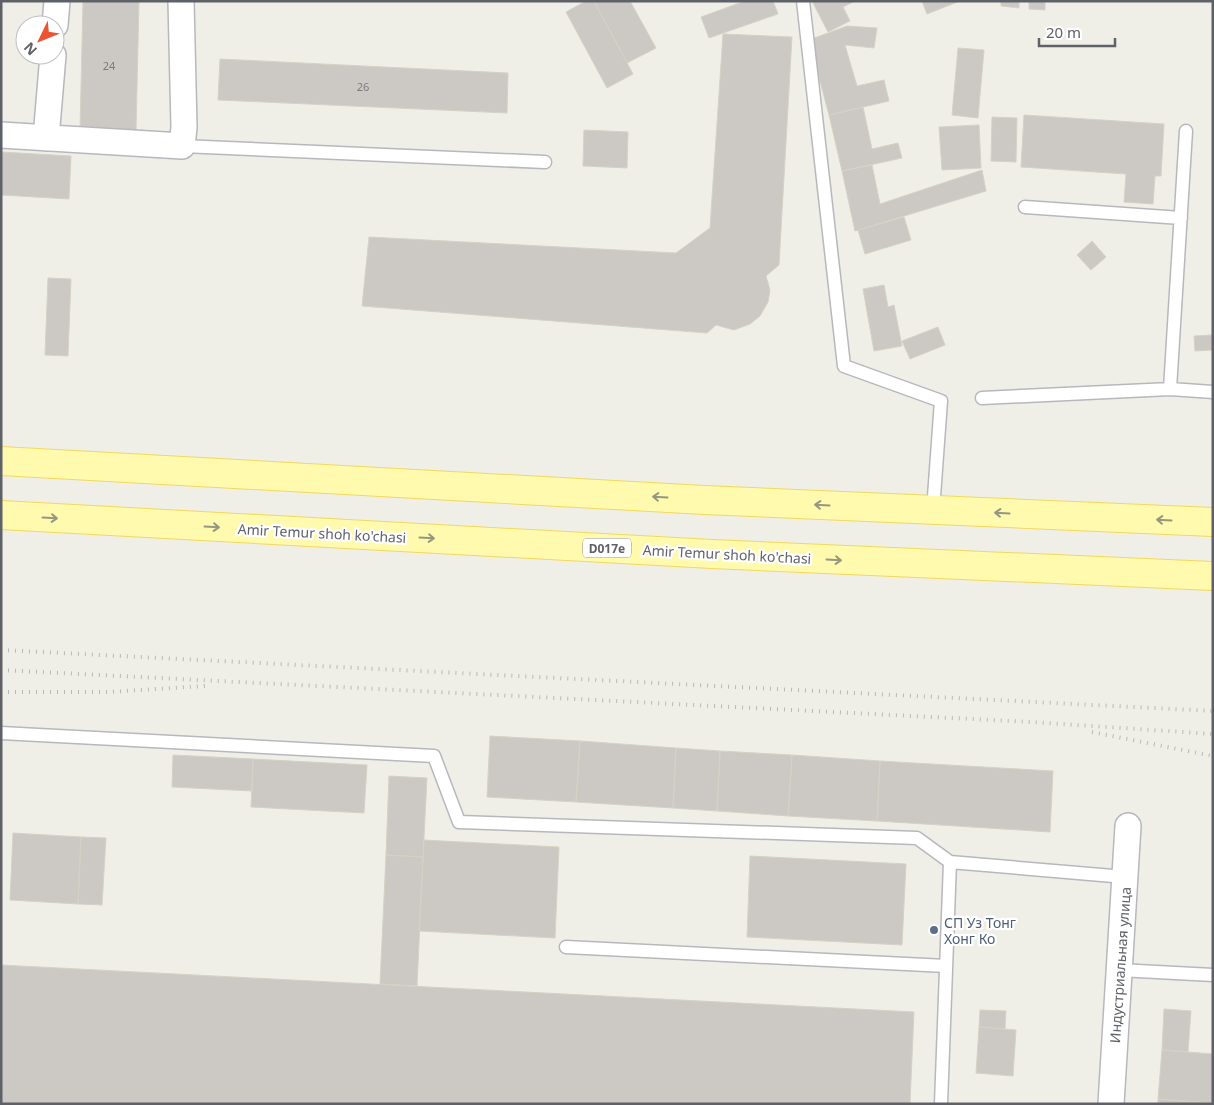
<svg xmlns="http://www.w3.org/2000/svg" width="1214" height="1105" font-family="'Noto Sans',sans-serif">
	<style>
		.building { fill: #ccc9c4; stroke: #d5d2c5 }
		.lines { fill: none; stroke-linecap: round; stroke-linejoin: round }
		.lane-casing { stroke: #b7b8bd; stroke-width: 15 }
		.street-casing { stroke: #b7b8bd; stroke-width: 28 }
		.primary-casing { stroke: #f2d85e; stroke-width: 30 }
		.lane { stroke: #fff; stroke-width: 12 }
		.street { stroke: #fff; stroke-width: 25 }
		.primary { stroke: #fffaad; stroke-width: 28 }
		.rail { stroke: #b7b8b8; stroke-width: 4; stroke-dasharray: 1 6; stroke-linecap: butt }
		.oneway { stroke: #969780 }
		.service-dot { fill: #5c6f8a; stroke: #fff; stroke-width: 2 }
		.labels { text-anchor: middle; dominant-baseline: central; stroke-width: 4.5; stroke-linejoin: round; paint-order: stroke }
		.number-label { font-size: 11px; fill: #7a7b7e }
		.shield { fill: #fff; stroke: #8e9095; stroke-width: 1 }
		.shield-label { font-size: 12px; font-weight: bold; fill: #5e6167 }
		.street-label { font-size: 14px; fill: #5e6167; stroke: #fff }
		.service-label { font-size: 14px; fill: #4e5e75; stroke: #fff; text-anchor: start }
	</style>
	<rect width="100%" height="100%" fill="#f0efe7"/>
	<path class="building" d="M 83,1 L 139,1 L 136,131 L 80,130 Z
		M 586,1 L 594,1 L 633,74 L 607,88 L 566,12 Z
		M 594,1 L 630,1 L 656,48 L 627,63 Z
		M 773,1 L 778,14 L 709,38 L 701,17 L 745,1 Z
		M 812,1 L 855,1 L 843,7 L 850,21 L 828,32 Z
		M 922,1 L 960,1 L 927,14 Z
		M 1001,1 L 1019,1 L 1019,8 L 1001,6 Z
		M 1029,1 L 1045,1 L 1045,10 L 1029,9 Z
		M 847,26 L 877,28 L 874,48 L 845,45 L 857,86 L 884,80 L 889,101 L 829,115 L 809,40 Z
		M 723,34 L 792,37 L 779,265 L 766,276 L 770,290 L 768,302 L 760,316 L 750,324 L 734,330 L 716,325 L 707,333 L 362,306 L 369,237 L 676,253 L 710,228 Z
		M 958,48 L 984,50 L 978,118 L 952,115 Z
		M 220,59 L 508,73 L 507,113 L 218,100 Z
		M 863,107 L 872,149 L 898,143 L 902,158 L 842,171 L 829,115 Z
		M 1024,115 L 1164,124 L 1161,176 L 1155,176 L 1153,204 L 1124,202 L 1126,174 L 1021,167 Z
		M 992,117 L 1017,118 L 1016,162 L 991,161 Z
		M 979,125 L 981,168 L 942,170 L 939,127 Z
		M 584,130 L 628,132 L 627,168 L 583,166 Z
		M 1,152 L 71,156 L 69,199 L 1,195 Z
		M 872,165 L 880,204 L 982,170 L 986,191 L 855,231 L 842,171 Z
		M 904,217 L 911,240 L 865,254 L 858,230 Z
		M 1092,241 L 1106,257 L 1091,270 L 1077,255 Z
		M 48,278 L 71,279 L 68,356 L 45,355 Z
		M 884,285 L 888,307 L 894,305 L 902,346 L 874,351 L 863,289 Z
		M 938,327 L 945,345 L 910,359 L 902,341 Z
		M 1213,335 L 1213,350 L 1195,351 L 1194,336 Z
		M 490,736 L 580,741 L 576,802 L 487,797 Z
		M 580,741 L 676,748 L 673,808 L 576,802 Z
		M 676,748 L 720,751 L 717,811 L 673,808 Z
		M 720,751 L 792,755 L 788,816 L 717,811 Z
		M 173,755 L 253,759 L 252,791 L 172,787 Z
		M 792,755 L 880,761 L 877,821 L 788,816 Z
		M 253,759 L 367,765 L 364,813 L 251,807 Z
		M 880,761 L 1053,771 L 1050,832 L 877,821 Z
		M 389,776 L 427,778 L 423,857 L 386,855 Z
		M 13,833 L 81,837 L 78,904 L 10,900 Z
		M 81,837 L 106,838 L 102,905 L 78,904 Z
		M 424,840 L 559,847 L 555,938 L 419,931 Z
		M 386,855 L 423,857 L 417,986 L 380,984 Z
		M 750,856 L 906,864 L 902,945 L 747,937 Z
		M 1,965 L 914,1012 L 910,1104 L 1,1104 Z
		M 1164,1009 L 1191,1011 L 1188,1052 L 1162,1050 Z
		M 980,1010 L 1006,1011 L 1005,1029 L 979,1027 Z
		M 979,1027 L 1016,1030 L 1013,1076 L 976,1073 Z
		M 1162,1050 L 1213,1054 L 1213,1103 L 1158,1099 Z
		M 1158,1099 L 1206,1103 L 1206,1104 L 1158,1104 Z"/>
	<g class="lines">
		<defs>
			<path id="lane" d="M 803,1 L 844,366 L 941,401 L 933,510
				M 182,146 L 545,162
				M 1025,207 L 1181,218
				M 1170,389 L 1186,131
				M 982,398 L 1170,389 L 1213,392
				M 1,733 L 434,756 L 459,822 L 917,838 L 950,862 L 1125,877
				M 566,947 L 946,966
				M 1119,970 L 1213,975
				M 941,1104 L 950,862"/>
			<path id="street" d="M 55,25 L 57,1
				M 1,135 L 182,146 L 184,127 L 181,1
				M 46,138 L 53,55
				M 1111,1104 L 1128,826"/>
			<path id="primary" d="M 1,461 L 704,500 L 1213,522
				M 1,515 L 712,554 L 1213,576"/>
		</defs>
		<use href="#lane" class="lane-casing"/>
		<use href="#street" class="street-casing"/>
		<use href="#primary" class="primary-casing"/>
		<use href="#lane" class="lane"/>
		<use href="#street" class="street"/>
		<use href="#primary" class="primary"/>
		<path class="rail" d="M 1,650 L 1213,711
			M 1,670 L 1031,722 L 1213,734
			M 1,692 L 107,692 L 205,686
			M 1092,732 L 1213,756"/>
	</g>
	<defs><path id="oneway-shaft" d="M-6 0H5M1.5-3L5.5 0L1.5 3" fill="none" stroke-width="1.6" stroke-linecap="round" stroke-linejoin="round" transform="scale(1.25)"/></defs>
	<g class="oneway">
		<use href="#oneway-shaft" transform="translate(660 497) rotate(-177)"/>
		<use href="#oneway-shaft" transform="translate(822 505) rotate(-177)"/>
		<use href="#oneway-shaft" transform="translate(1002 513) rotate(-177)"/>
		<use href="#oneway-shaft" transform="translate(50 518) rotate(3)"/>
		<use href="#oneway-shaft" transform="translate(1164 520) rotate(-177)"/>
		<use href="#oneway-shaft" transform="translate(212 527) rotate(3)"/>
		<use href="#oneway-shaft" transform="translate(427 538) rotate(3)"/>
		<use href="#oneway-shaft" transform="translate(834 560) rotate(3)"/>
	</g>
	<circle class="service-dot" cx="934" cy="930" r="5"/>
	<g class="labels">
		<g class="number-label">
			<text x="109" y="65">24</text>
			<text x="363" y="86">26</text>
		</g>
		<rect class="shield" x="583" y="538.5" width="48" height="19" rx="4"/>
		<g class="shield-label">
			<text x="607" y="548">D017e</text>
		</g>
		<g class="street-label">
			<text transform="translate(322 533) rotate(3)">Amir Temur shoh ko'chasi</text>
			<text transform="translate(727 554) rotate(3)">Amir Temur shoh ko'chasi</text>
			<text transform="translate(1120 965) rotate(-86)">Индустриальная улица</text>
		</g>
		<g class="service-label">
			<text x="944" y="922">СП Уз Тонг<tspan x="944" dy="16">Хонг Ко</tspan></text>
		</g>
	</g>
	<rect width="1214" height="1105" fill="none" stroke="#5e6167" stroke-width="5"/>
	<g transform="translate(40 40) rotate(227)"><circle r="24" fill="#ffffff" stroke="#bfc0c2"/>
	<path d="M0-4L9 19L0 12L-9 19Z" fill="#ea5432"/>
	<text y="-8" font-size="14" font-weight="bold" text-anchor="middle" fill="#5e6167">N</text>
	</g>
	<path d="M1039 38v8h76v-8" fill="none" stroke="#5e6167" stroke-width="2.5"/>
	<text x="1046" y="38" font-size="15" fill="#5e6167" stroke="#ffffff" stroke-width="4" paint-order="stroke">20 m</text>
</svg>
